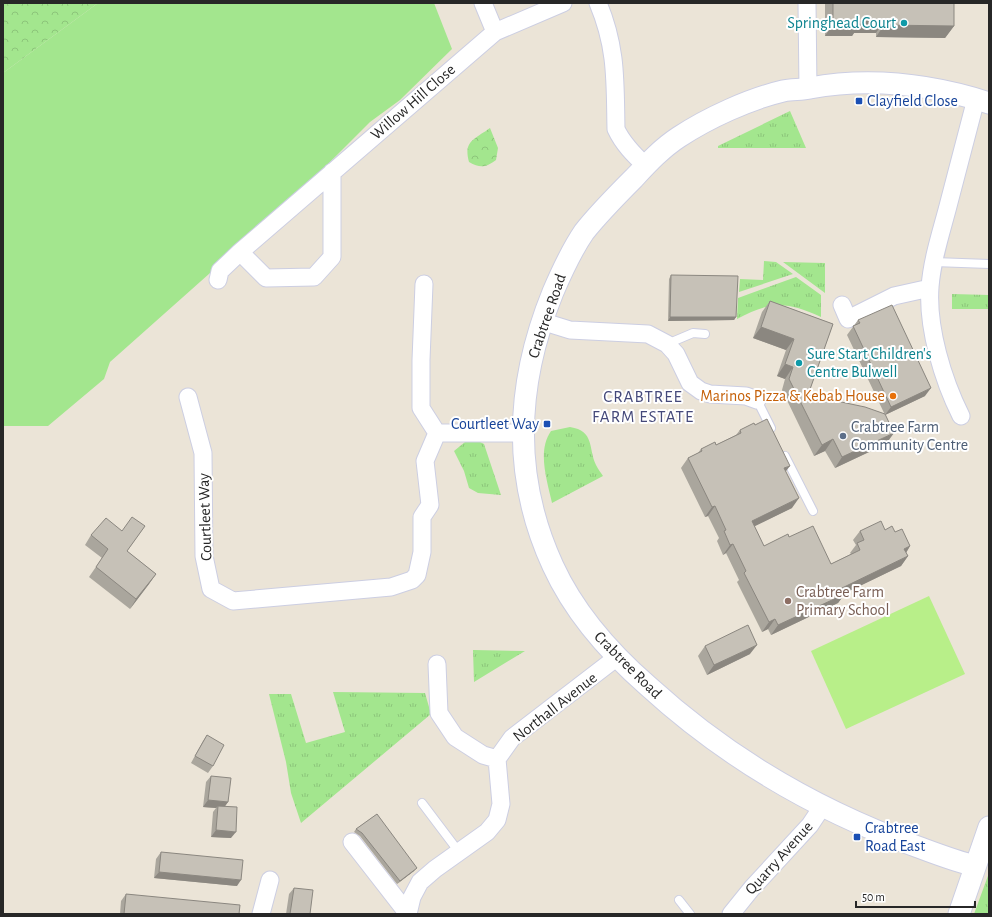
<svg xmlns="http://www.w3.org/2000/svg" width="992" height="917" font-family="'Alegreya Sans',sans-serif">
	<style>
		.grass { fill: url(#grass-tufts) }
		.park { fill: url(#park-crowns) }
		.garden { fill: #a3e68e }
		.pitch { fill: #b8ef89 }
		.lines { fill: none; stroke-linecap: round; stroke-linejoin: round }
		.service-casing { stroke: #cccee2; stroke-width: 10 }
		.minor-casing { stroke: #cccee2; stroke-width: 19 }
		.tertiary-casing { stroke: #cccee2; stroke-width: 23 }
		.service { stroke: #fff; stroke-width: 8 }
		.minor { stroke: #fff; stroke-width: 17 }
		.tertiary { stroke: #fff; stroke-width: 21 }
		.wall { fill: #aaa69d }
		.shaded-wall { fill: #8b8780 }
		.building { fill: #c6c1b7; stroke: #8b8780 }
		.culture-dot { fill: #0f9aa8; stroke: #fff; stroke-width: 1.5 }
		.transit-dot { fill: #1a4fb4; stroke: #fff; stroke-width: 1.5 }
		.food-dot { fill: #e8710a; stroke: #fff; stroke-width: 1.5 }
		.service-dot { fill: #5c6f8a; stroke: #fff; stroke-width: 1.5 }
		.education-dot { fill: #8d6e63; stroke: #fff; stroke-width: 1.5 }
		.labels { text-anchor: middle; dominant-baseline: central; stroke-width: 4; stroke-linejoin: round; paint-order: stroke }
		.culture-label { font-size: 16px; fill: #0d838f; stroke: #fff; text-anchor: end }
		.transit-label { font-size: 16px; fill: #164399; stroke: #fff; text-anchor: start }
		.street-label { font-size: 16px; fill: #272727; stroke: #fff }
		.food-label { font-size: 16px; fill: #c56008; stroke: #fff; text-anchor: end }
		.service-label { font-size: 16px; fill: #4e5e75; stroke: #fff; text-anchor: start }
		.education-label { font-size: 16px; fill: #785e54; stroke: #fff; text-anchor: start }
		.neighbourhood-label { font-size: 17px; letter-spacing: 1px; fill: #45497a; stroke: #fff }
	</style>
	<defs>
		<pattern id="grass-tufts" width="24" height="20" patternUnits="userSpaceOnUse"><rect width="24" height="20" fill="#a3e68e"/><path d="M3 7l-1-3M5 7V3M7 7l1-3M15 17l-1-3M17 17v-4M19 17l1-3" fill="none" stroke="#8cc57a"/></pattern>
		<pattern id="park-crowns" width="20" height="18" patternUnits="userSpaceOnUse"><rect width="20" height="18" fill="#a3e68e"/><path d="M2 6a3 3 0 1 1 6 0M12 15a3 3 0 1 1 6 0" fill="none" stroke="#8cc57a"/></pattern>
	</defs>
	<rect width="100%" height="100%" fill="#ebe4d7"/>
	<path class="grass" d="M 790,111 L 806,148 L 718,148 L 718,146 Z
		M 764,261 L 776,262 L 793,274 L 739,292 L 740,279 L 763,280 Z
		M 783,262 L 825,263 L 825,293 Z
		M 796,277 L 821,295 L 821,317 C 787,301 770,301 737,319 L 738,298 Z
		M 952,294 L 989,295 L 989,309 L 952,309 Z
		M 570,427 C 595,431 588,448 596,465 C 598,469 601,473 603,476 L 552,503 C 547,480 537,451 551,431 Z
		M 465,442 L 480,442 L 484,444 L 501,495 L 478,493 L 469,488 L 464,471 L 454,451 Z
		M 473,650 L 525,651 L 474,682 Z
		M 333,692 L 425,693 L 431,714 L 301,823 L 291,793 L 286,762 L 269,694 L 291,694 L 306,743 L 345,732 Z
		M 989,873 L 989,914 L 974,914 Z"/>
	<path class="park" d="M 3,3 L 98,3 L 3,73 Z
		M 490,128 L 498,148 L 496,160 C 486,167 481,169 469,162 C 463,141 475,139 490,128 Z"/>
	<path class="garden" d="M 98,3 L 434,3 L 452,49 L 400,100 L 370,122 L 291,201 L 110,362 L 104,379 L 48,426 L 3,426 L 3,73 Z"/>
	<path class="pitch" d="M 929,596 L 965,674 L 846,729 L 811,651 Z"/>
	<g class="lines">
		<defs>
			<path id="service" d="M 934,262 L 989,264
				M 667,344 L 693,333 L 705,334
				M 757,400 L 771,428
				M 785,456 L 813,511
				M 422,803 L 459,852
				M 679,900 L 690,914"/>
			<path id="minor" d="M 483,3 L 495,32 L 563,3
				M 598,3 C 617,48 615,82 616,129 C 623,144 634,155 646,166
				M 807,3 L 808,89
				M 240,252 L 266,278 L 314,277 L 332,257 L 332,172
				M 218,280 L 220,271 L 240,252 L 495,32
				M 424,284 L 421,360 L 421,408 L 437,433 L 522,433
				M 842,305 L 848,319 L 894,296 L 930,288
				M 541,321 L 570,330 L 648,334 L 667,344 L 676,354 L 690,383 L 701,391 L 710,394 L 746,396 L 757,400
				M 188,397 L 203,453 L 204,556 L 211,589 L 233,601 L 391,587 L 412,580 L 417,575 L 422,552 L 422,517 L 430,505 L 425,461 L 437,433
				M 961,416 C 943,380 927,328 930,287 C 932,261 940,236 947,210 C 957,173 966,136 976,99
				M 437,664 L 439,713 L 455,737 L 483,755 L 497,759
				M 352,842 L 408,914
				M 261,914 L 270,880
				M 408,914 L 412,897 L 420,882 L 435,869 L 487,832 L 497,820 L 501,804 L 497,759 L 512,738 L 616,658
				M 731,914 L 752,888 L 810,825 L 822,807"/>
			<path id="tertiary" d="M 975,866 C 955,861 937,854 918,847 C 818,811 727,758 648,686 C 609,652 575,614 553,566 C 511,475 516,383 553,292 C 562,271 571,251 584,232 C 599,213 617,195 634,178 C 648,163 662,148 679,137 C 708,118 749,99 783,91 C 792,89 801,90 810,88 C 871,77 930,84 989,103
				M 959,914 L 989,827"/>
		</defs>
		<use href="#service" class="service-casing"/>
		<use href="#minor" class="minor-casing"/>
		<use href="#tertiary" class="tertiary-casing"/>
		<use href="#service" class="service"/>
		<use href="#minor" class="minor"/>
		<use href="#tertiary" class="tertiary"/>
	</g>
	<path class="wall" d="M 825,3 L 954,3 L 954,26 L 945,38 L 876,37 L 876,33 L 854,33 L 852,36 L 825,36 Z
		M 671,275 L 736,317 L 734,320 L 668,321 L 669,279 Z
		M 770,301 L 833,324 L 808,395 L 886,444 L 835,468 L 825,451 L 814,456 L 782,390 L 785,379 L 777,376 L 786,350 L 753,338 L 762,312 Z
		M 858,320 L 925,396 L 885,415 L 847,335 Z
		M 740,430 L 786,472 L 792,508 L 754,526 L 764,546 L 789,537 L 831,564 L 851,554 L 850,553 L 856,545 L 853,540 L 860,531 L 885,530 L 895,532 L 910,546 L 906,553 L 908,556 L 901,566 L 845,593 L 838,603 L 771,635 L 768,629 L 762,632 L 737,582 L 739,580 L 726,553 L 723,555 L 717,541 L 719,538 L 708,516 L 705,517 L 681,468 L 688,458 L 698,453 L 701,449 L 716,445 L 736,435 Z
		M 145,526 L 127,551 L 156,574 L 149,584 L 130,609 L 89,577 L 102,558 L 85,545 L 91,535 L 122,531 Z
		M 705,646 L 750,654 L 707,675 L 698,656 Z
		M 207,735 L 213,766 L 208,773 L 191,763 L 203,741 Z
		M 211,776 L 228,802 L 225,806 L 231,838 L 211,837 L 213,812 L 216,808 L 203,807 L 206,782 Z
		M 377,814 L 414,871 L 397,884 L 360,836 L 354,832 L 356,829 Z
		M 161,852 L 237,886 L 154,878 L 156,859 Z
		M 294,888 L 310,914 L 286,914 L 289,894 Z
		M 126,894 L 239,914 L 120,914 L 121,901 Z"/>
	<path class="shaded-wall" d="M 860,21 L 884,21 L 876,33 L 854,33 L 852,36 L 825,36 L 833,24 Z
		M 884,25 L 954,26 L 945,38 L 876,37 Z
		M 670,317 L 736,317 L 734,320 L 668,321 Z
		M 761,327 L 794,339 L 786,350 L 753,338 Z
		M 785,364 L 793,367 L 785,379 L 777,376 Z
		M 931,388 L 925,396 L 885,415 L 891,407 Z
		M 894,433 L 886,444 L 835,468 L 842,457 Z
		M 833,439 L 825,451 L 814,456 L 822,445 Z
		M 790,466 L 783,475 L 784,468 Z
		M 799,498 L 792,508 L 745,531 L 752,521 Z
		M 715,506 L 708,516 L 705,517 L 712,507 Z
		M 733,544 L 726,553 L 723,555 L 730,545 Z
		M 910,546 L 904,556 L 904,549 Z
		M 908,556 L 901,566 L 835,598 L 842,588 Z
		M 156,574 L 149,584 L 130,609 L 136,599 Z
		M 845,594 L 838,603 L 771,635 L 778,625 Z
		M 775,619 L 768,629 L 762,632 L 769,622 Z
		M 757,645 L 750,654 L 707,675 L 714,665 Z
		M 208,800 L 228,802 L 223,809 L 218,806 L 216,808 L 203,807 Z
		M 216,830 L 236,832 L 231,838 L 211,837 Z
		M 417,868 L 414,871 L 397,884 L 400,881 Z
		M 159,872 L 241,880 L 237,886 L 154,878 Z"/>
	<path class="building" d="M 833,3 L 954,3 L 954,26 L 884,25 L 884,21 L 860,21 L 860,24 L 833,24 Z
		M 671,275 L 738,276 L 736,317 L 670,317 Z
		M 770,301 L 833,324 L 808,395 L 865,407 L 885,414 L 894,433 L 842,457 L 833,439 L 822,445 L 789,379 L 793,367 L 785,364 L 794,339 L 761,327 Z
		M 892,305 L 931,388 L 891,407 L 853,326 L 860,323 L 858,320 Z
		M 767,419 L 790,466 L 784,468 L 799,498 L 752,521 L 764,546 L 788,534 L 789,537 L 813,526 L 831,564 L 860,550 L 857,543 L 864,540 L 860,531 L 881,521 L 885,530 L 892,526 L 895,532 L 902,529 L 910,546 L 904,549 L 908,556 L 842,588 L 845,594 L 778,625 L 775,619 L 769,622 L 744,573 L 746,571 L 733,544 L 730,545 L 724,531 L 726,530 L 715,506 L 712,507 L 688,458 L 702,451 L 701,449 L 715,442 L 716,445 L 741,433 L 740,430 L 754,423 L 755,425 Z
		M 132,517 L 145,526 L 127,551 L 156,574 L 136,599 L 96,567 L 108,549 L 91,535 L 106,518 L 122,531 Z
		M 748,625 L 757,645 L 714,665 L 705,646 Z
		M 207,735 L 224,745 L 213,766 L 195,756 Z
		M 211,776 L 231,778 L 228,802 L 208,800 Z
		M 218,806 L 237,807 L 236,832 L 216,830 Z
		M 377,814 L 417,868 L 400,881 L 362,833 L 356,829 Z
		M 161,852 L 243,860 L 241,880 L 159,872 Z
		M 294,888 L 313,890 L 310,914 L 290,914 Z
		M 126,894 L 240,905 L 239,914 L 124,914 Z"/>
	<g class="culture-dot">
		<circle cx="904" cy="23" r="4"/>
		<circle cx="799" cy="363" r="4"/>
	</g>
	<g class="transit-dot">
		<rect x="855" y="97" width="8" height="8" rx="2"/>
		<rect x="543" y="420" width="8" height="8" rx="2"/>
		<rect x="853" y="833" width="8" height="8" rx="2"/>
	</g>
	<circle class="food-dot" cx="893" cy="396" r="4"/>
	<circle class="service-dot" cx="843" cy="436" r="4"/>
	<circle class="education-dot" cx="788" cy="601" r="4"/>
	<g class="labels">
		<g class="culture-label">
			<text x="896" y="23">Springhead Court</text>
			<text x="807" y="354" text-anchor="start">Sure Start Children's<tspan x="807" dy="18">Centre Bulwell</tspan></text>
		</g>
		<g class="transit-label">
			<text x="867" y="101">Clayfield Close</text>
			<text x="539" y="424" text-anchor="end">Courtleet Way</text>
			<text x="865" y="828">Crabtree<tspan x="865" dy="18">Road East</tspan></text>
		</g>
		<g class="street-label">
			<text transform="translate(413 102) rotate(-41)">Willow Hill Close</text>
			<text transform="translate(547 316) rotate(-71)">Crabtree Road</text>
			<text transform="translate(205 517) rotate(-92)">Courtleet Way</text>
			<text transform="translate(628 665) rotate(45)">Crabtree Road</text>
			<text transform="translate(555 707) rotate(-38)">Northall Avenue</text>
			<text transform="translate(779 858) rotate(-48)">Quarry Avenue</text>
		</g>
		<g class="food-label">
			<text x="885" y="396">Marinos Pizza &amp; Kebab House</text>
		</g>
		<g class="service-label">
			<text x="851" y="427">Crabtree Farm<tspan x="851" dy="18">Community Centre</tspan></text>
		</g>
		<g class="education-label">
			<text x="796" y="592">Crabtree Farm<tspan x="796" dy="18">Primary School</tspan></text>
		</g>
		<g class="neighbourhood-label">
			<text x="643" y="396">CRABTREE<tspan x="643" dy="20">FARM ESTATE</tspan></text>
		</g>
	</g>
	<rect width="992" height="917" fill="none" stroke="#272727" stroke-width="8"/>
	<path d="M856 901v6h119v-6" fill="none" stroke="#272727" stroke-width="2"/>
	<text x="862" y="901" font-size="12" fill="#272727" stroke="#ffffff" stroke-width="3" paint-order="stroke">50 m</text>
</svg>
